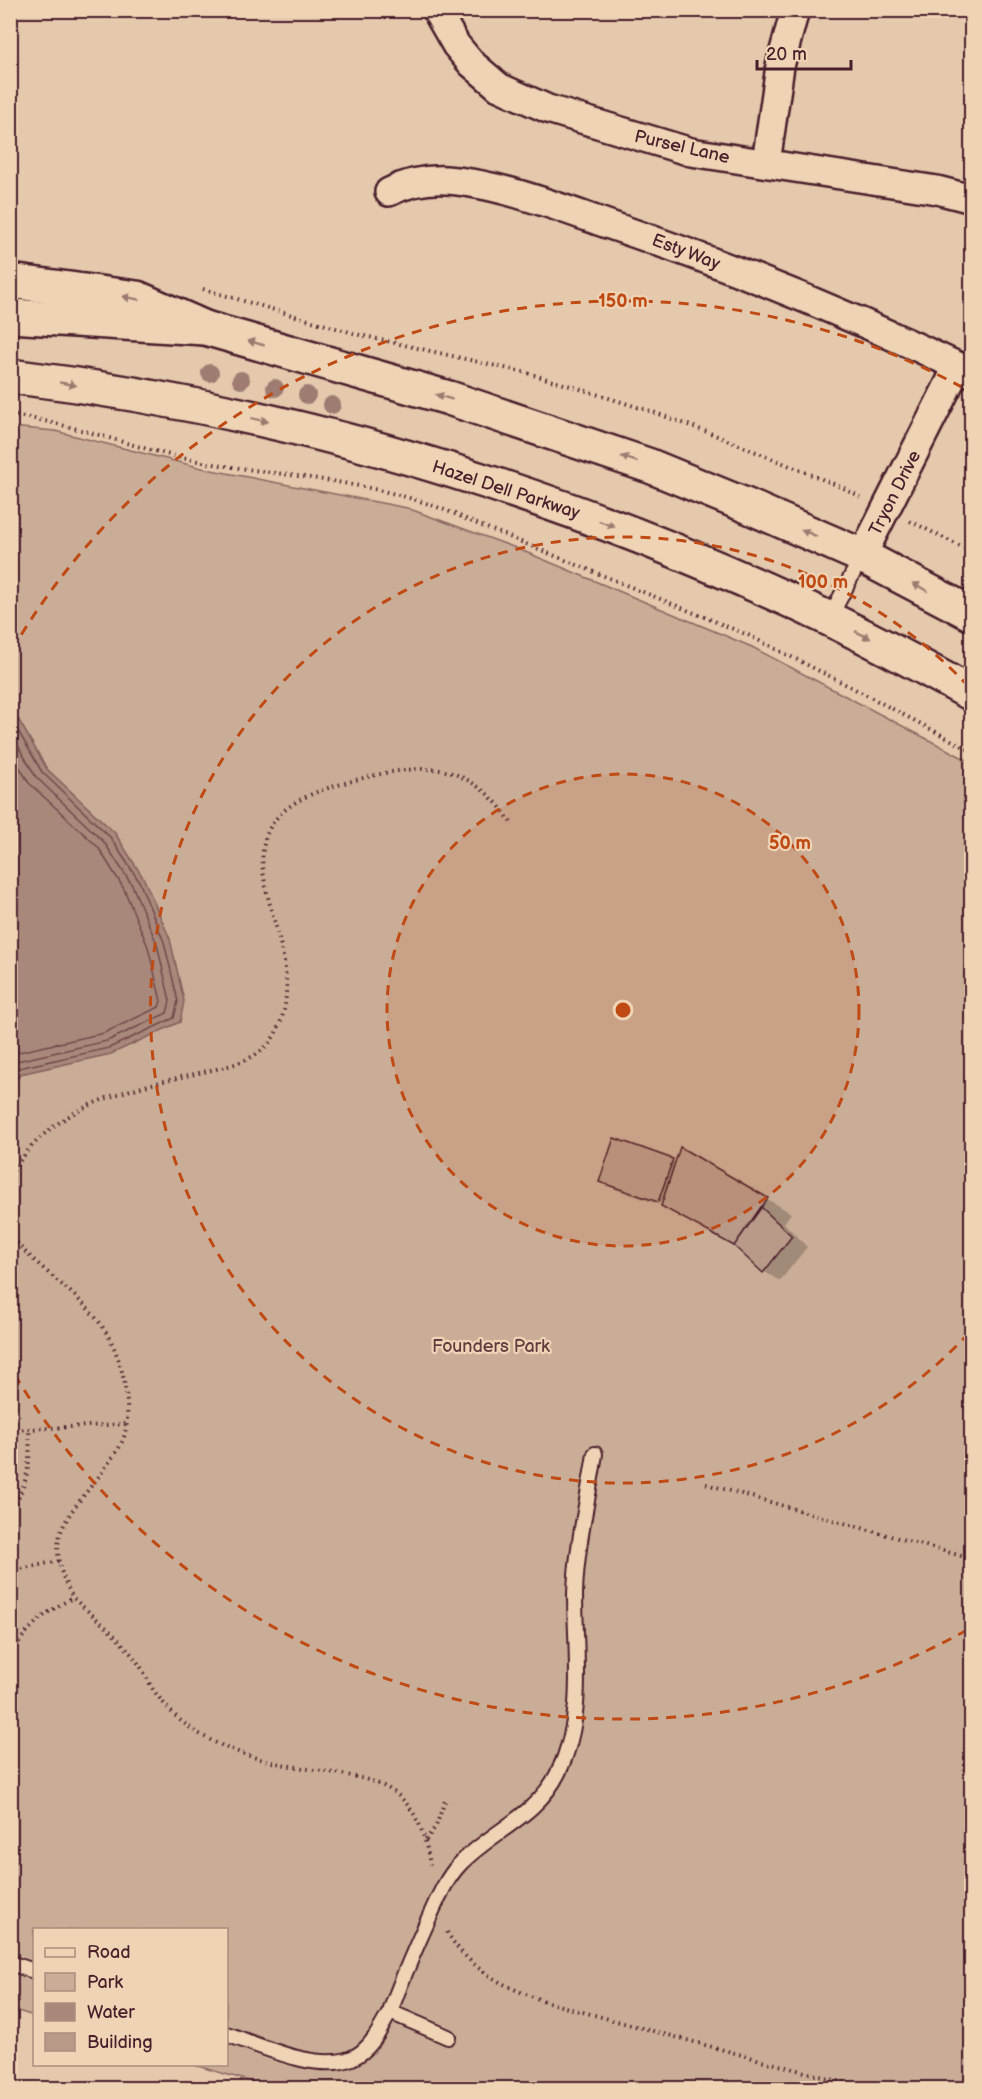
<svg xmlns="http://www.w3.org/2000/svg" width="982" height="2099" font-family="'Balsamiq Sans',sans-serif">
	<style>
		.green { fill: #caad97; stroke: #8a6661; stroke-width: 1.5 }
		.water { fill: #a9887b; stroke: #835e5b; stroke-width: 1.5 }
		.shadow { fill: #0003; fill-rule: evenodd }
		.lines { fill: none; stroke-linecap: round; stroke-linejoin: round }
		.shore { stroke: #70494b; stroke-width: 1.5 }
		.building { fill: #b99a88; stroke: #4a1f2b; stroke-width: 1.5 }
		.lane-casing { stroke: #4a1f2b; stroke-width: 18 }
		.street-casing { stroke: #4a1f2b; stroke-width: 32 }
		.secondary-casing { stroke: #4a1f2b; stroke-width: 38 }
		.primary-casing { stroke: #4a1f2b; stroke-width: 38 }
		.path { stroke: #4a1f2b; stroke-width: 4; stroke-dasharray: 1.5 4.5; stroke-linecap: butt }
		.lane { stroke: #eed4b5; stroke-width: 14 }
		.street { stroke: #eed4b5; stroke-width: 27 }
		.secondary { stroke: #eed4b5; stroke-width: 33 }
		.primary { stroke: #eed4b5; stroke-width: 33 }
		.tree { fill: #9e7b72 }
		.oneway { fill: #9c7a70 }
		.ring { fill: none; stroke: #c04a14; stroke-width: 3; stroke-dasharray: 10 8 }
		.labels { text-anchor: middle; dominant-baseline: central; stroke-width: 4.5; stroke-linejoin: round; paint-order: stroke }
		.street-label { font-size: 18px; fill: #4a1f2b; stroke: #eed4b5 }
		.park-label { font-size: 18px; fill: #643b41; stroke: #eed4b5 }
		.centre { fill: #c04a14; stroke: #eed4b5; stroke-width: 3 }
		.ring-label { font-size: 18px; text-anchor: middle; font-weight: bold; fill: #c04a14; stroke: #eed4b5; stroke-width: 4.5; stroke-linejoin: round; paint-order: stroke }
	</style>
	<rect width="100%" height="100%" fill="#e4c9ad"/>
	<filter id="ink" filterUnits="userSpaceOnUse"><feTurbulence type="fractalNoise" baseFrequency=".0167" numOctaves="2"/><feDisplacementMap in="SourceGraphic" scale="12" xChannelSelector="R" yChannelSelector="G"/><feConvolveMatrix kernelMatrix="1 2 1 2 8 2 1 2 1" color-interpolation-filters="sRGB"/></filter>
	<g filter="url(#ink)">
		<path class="green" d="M 10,427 L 55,431 L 206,469 L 407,508 L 516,548 L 752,647 L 971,762 L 971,2088 L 273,2088 L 194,2065 L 226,2064 L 226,1930 L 34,1930 L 34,2016 L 11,2009 Z"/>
		<path class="water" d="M 10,705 L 47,769 L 115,833 L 144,879 L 170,939 L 184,1001 L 180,1022 L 111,1054 L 20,1074 L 11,1090 Z"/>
		<path class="shadow" d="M 615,1140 L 677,1163 L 681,1149 L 791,1213 L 784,1223 L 807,1247 L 780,1281 L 763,1271 L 736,1246 L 671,1209 L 617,1190 L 601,1181 ZM 616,1186 L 665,1204 L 664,1206 L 616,1189 Z"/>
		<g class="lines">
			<path class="shore" d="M 10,717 L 42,772 L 110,837 L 139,881 L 164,942 L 178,1001 L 174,1018 L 109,1048 L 19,1068 L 10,1078
				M 10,732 L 36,777 L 104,842 L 132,885 L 157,944 L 170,1001 L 167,1013 L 107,1041 L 17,1061 L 10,1065
				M 10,751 L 29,783 L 98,847 L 124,889 L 148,947 L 161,1001 L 159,1007 L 104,1033 L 10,1054"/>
		</g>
		<path class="building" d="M 614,1138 L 673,1159 L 658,1202 L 599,1182 Z
			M 680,1147 L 768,1198 L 734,1246 L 661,1206 Z
			M 761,1207 L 792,1236 L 763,1273 L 734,1246 Z"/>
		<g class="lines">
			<defs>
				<path id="lane" d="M 829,619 L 862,556
					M 10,1963 L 34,1971
					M 390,2012 C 401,1981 414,1951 428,1920 C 437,1901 445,1880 459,1865 C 490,1832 537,1816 558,1773 C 586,1716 575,1655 575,1594 C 576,1548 588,1500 595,1454
					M 226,2034 C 260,2045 317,2073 352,2058 C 370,2051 381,2028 390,2012 L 448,2037"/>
				<path id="street" d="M 436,10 L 456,45 L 471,63 L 499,87 L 548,109 L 691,152 L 937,190 L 972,199
					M 766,163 L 780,66 L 795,10
					M 389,192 C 407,183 425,179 446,180 C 496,183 556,206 604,223 C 728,265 854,316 972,373
					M 862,556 L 958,366"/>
				<path id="secondary" d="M 10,316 L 205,328 L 449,398 L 650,466 L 745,505 L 862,556 L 972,614
					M 10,376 C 276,408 536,485 780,596 C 846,625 909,659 972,694"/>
				<path id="primary" d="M 10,281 L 137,298 L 205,328"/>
			</defs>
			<use href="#lane" class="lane-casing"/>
			<use href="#street" class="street-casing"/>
			<use href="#secondary" class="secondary-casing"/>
			<use href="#primary" class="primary-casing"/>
			<path class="path" d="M 203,289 L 360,335 L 527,373 L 574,387 L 653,412 L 710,433 L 846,489 L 860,497
				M 10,415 C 71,423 128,446 187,459 C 281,478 382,478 470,521 L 748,635 L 853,688 L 972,751
				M 910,521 L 972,552
				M 10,1176 C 52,1104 125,1090 199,1073 C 224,1067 252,1063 269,1043 C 277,1034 281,1021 284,1010 C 302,923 200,830 328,788 C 361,778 396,768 431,769 C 463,770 496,796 511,823
				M 10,1233 C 19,1248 32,1258 45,1270 C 79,1300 107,1319 120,1365 C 126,1383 130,1415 125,1433 C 123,1443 116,1453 110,1461 C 75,1513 36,1530 73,1598 C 95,1617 121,1639 138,1663 C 144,1671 148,1682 154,1691 C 162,1702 174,1716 185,1724 C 214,1746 250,1758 286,1765 C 362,1780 416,1770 430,1865
				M 10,1430 L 126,1424
				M 706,1484 L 972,1559
				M 10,1514 C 28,1482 31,1465 29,1429
				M 10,1571 L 59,1561
				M 10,1658 C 22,1631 47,1610 73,1598
				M 426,1840 L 436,1826 L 446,1798
				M 447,1932 C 472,1975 517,1993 561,2006 L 864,2088"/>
			<use href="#lane" class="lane"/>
			<use href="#street" class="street"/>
			<use href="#secondary" class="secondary"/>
			<use href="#primary" class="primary"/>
		</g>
		<g class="tree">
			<circle cx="210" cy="373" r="9"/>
			<circle cx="241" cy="380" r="9"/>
			<circle cx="275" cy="388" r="9"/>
			<circle cx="307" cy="395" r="9"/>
			<circle cx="332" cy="405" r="9"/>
		</g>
		<defs><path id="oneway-solid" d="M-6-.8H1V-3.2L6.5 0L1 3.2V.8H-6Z" transform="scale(1.5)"/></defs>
		<g class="oneway">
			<use href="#oneway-solid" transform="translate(131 298) rotate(-168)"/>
			<use href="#oneway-solid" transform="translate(256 343) rotate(-164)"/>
			<use href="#oneway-solid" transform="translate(68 384) rotate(10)"/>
			<use href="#oneway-solid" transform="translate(444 397) rotate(-163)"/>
			<use href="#oneway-solid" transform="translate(260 420) rotate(12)"/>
			<use href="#oneway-solid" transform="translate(629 459) rotate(-161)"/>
			<use href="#oneway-solid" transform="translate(607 524) rotate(21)"/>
			<use href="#oneway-solid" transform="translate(809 533) rotate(-156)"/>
			<use href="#oneway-solid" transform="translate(920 587) rotate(-152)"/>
			<use href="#oneway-solid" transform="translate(863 635) rotate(26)"/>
		</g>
	</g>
	<circle cx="623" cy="1010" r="236" fill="#c04a14" fill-opacity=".12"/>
	<g class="ring">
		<circle cx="623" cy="1010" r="236"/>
		<path d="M969 1333A473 473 0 1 1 969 687"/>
		<path d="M967 1630A709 709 0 0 1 12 1370M12 650A709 709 0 0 1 967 390"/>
	</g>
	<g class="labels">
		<g class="street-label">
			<text transform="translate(682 147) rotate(13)">Pursel Lane</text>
			<text transform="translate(686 252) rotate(21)">Esty Way</text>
			<text transform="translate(506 490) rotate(18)">Hazel Dell Parkway</text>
			<text transform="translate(895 493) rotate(-63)">Tryon Drive</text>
		</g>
		<g class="park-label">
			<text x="491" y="1346">Founders Park</text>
		</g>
	</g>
	<circle cx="623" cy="1010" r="9" class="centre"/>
	<g class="ring-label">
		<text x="623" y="307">150 m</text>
		<text x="823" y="588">100 m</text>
		<text x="790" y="849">50 m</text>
	</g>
	<rect width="982" height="2099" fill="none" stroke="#eed4b5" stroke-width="36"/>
	<rect x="18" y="18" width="946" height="2063" fill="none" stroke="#4a1f2b" stroke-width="2" filter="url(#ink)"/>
	<rect x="33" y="1928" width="195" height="138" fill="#eed4b5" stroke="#ac8c7e" stroke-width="1.5"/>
	<rect x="45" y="1948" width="30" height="9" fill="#eed4b5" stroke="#ac8c7e" stroke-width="1.5"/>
	<text x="87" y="1958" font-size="18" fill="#4a1f2b">Road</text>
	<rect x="45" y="1973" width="30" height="18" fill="#caad97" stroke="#ac8c7e" stroke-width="1.5"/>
	<text x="87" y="1988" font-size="18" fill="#4a1f2b">Park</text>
	<rect x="45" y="2003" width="30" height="18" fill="#a9887b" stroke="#ac8c7e" stroke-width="1.5"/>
	<text x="87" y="2018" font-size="18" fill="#4a1f2b">Water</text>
	<rect x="45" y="2033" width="30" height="18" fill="#b99a88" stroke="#ac8c7e" stroke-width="1.5"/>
	<text x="87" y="2048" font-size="18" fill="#4a1f2b">Building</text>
	<path d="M757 60v9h94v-9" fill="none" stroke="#4a1f2b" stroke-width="3"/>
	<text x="766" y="60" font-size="18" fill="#4a1f2b" stroke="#eed4b5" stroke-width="4.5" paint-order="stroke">20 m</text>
</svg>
